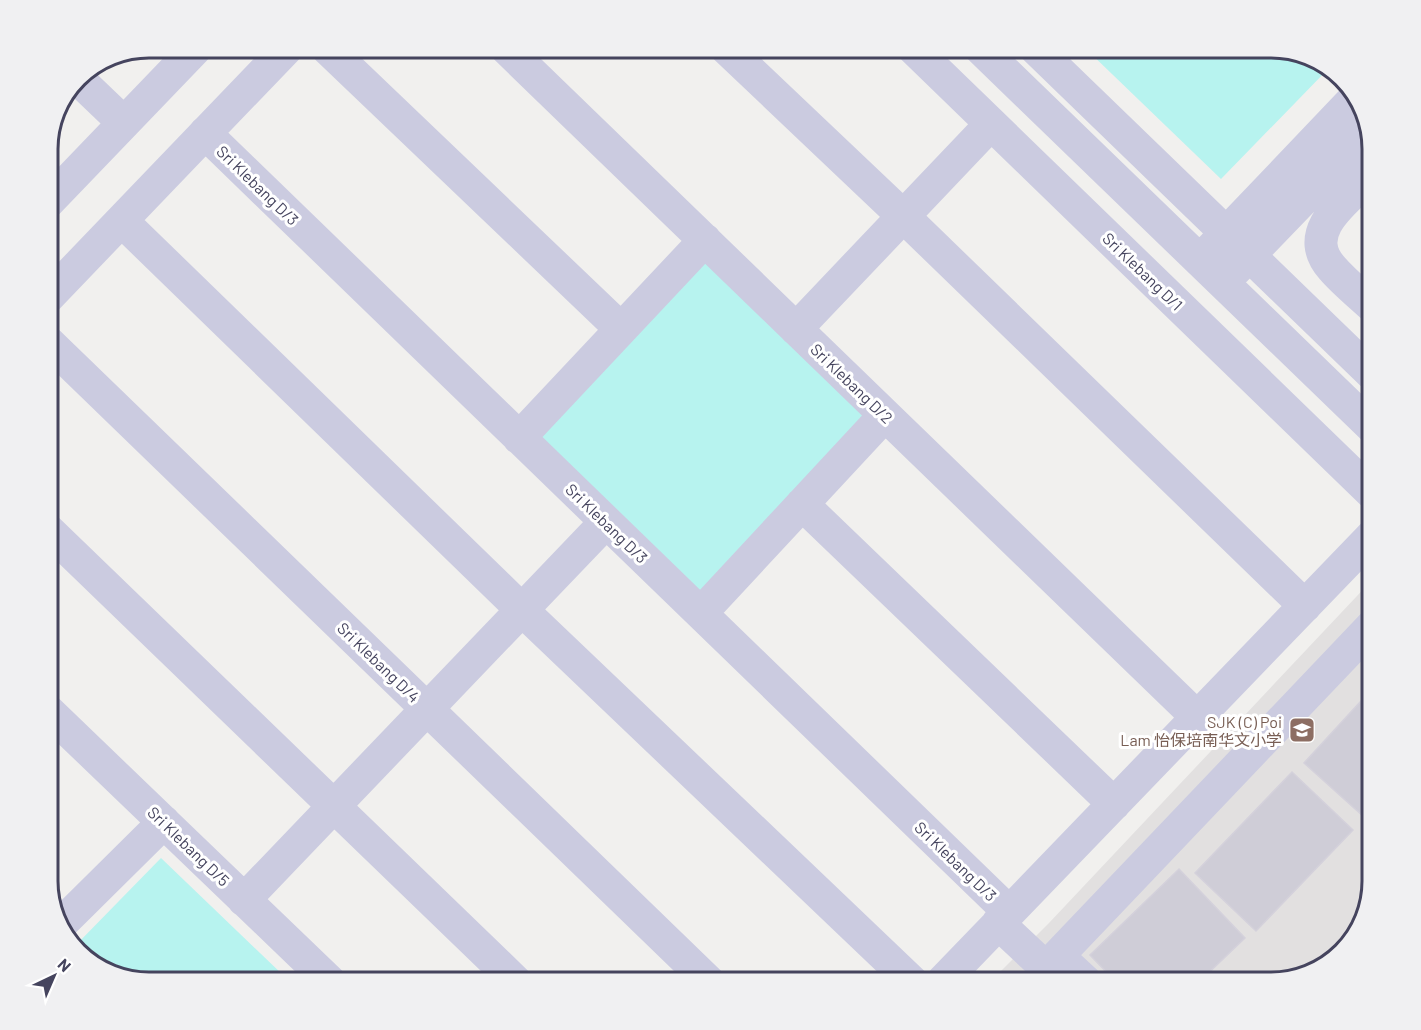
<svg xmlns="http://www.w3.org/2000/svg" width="1421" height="1030" font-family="Barlow,'Noto Sans SC',sans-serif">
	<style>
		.education { fill: #e2e0e0 }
		.green { fill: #b7f3ef }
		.building { fill: #cfcdd7; stroke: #d4d1db; stroke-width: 1.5 }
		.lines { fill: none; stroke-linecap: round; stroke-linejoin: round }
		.minor { stroke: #cbcbe0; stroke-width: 33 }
		.labels { text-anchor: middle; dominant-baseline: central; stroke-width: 6; stroke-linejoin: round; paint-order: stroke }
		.street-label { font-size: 16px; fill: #45445e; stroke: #fff }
		.education-label { font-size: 16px; fill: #785e54; stroke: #fff; text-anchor: end }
		.rim { fill: none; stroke: #45445e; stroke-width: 3 }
	</style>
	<rect width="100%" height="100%" fill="#f1f0ee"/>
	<path class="education" d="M 1373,579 L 1373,881 L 1352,942 L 1317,971 L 1271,982 L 990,982 L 1049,923 Z"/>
	<path class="green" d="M 1085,48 L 1272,48 L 1329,68 L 1221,179 Z
		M 705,240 L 885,415 L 701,613 L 519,438 Z
		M 161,858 L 284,976 L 277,982 L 149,982 L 88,961 L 75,946 Z"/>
	<path class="building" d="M 1373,688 L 1373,825 L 1304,763 Z
		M 1292,772 L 1353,830 L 1256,931 L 1195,873 Z
		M 1179,869 L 1245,938 L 1199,982 L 1116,982 L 1090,955 Z"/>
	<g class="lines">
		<path class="minor" d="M 327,48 L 621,329
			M 506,48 L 1197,717
			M 726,48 L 903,216 L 1305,606
			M 913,48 L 1373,494
			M 980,48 L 1373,428
			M 1035,48 L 1373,375
			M 78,79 L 124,123
			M 205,133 L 1009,912
			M 1373,174 C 1348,199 1299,231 1332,268 C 1344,282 1359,294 1373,307
			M 48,202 L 196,48
			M 122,221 L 522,610 L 912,982
			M 1211,249 L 1356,97
			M 1235,270 L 1369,131
			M 48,297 L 287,48
			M 796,329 L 991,124
			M 48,342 L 709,982
			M 519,438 L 705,240
			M 802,504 L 1114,804
			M 48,530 L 516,982
			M 701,613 L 885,415
			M 48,711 L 330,982
			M 244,900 L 606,522
			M 998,923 L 1046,968 L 1373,625
			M 59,926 L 164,822
			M 1058,956 L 1086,982
			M 942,982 L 1373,535"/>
	</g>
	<defs>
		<symbol id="school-square" viewBox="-11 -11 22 22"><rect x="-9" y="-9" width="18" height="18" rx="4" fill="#8d6e63" stroke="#fff"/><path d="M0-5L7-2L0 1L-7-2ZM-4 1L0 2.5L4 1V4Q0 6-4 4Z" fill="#fff"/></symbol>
	</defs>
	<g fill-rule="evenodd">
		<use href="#school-square" x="1287" y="715" width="30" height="30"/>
	</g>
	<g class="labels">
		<g class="street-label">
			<text transform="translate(258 185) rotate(44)">Sri Klebang D/3</text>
			<text transform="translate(1143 271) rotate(44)">Sri Klebang D/1</text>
			<text transform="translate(852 383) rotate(44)">Sri Klebang D/2</text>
			<text transform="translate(607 523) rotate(44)">Sri Klebang D/3</text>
			<text transform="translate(379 662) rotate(44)">Sri Klebang D/4</text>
			<text transform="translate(189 846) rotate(44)">Sri Klebang D/5</text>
			<text transform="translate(956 861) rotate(44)">Sri Klebang D/3</text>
		</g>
		<g class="education-label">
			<text x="1282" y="721">SJK (C) Poi<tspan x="1282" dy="18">Lam 怡保培南华文小学</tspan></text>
		</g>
	</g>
	<path d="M0 0H1421V1030H0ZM149 58H1271A91 91 0 0 1 1362 149V881A91 91 0 0 1 1271 972H149A91 91 0 0 1 58 881V149A91 91 0 0 1 149 58Z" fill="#f0f0f2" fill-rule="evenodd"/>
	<path class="rim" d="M149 58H1271A91 91 0 0 1 1362 149V881A91 91 0 0 1 1271 972H149A91 91 0 0 1 58 881V149A91 91 0 0 1 149 58Z"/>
	<g transform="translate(54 976) rotate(44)" stroke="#ffffff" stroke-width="4.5" paint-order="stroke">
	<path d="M0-4.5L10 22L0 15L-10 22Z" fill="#45445e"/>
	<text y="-9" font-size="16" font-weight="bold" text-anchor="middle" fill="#45445e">N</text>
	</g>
</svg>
